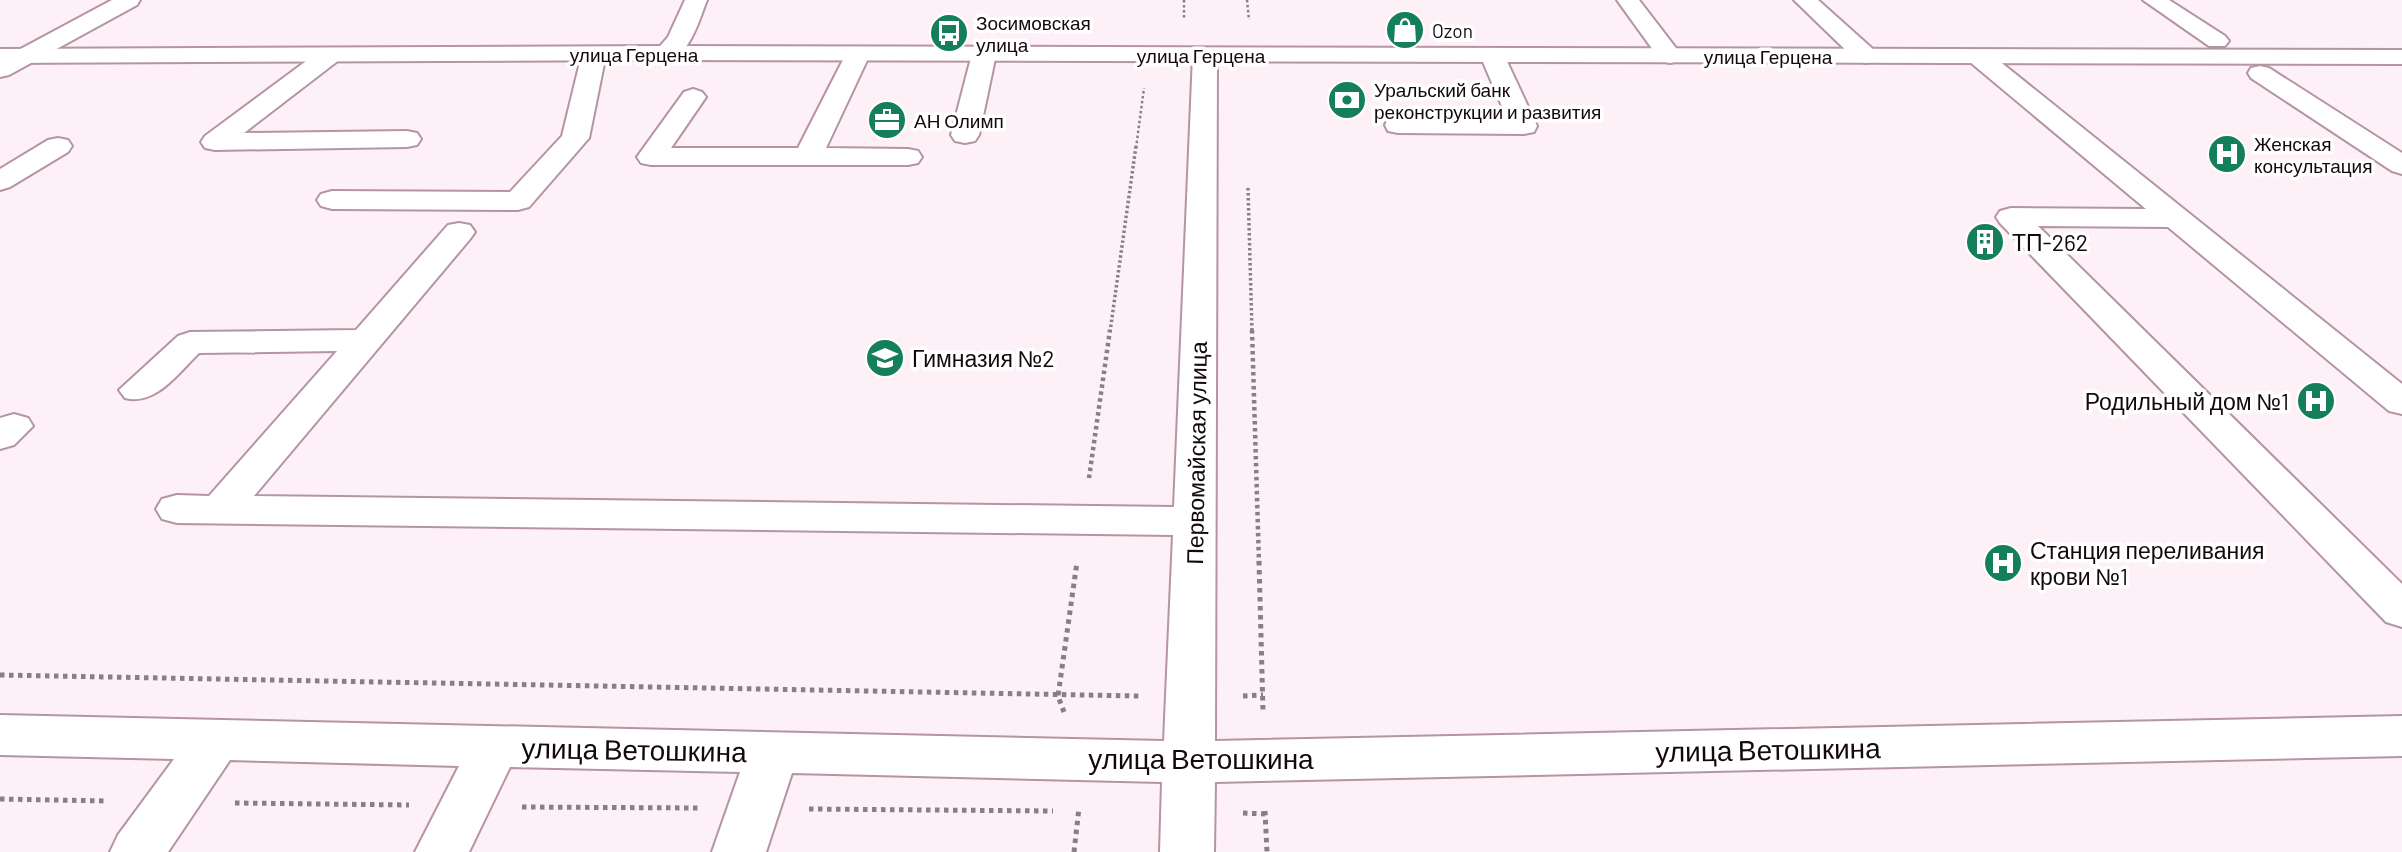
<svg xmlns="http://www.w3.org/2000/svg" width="2402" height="852" font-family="Barlow,sans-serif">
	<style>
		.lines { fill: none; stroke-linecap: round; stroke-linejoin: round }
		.minor-casing { stroke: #b494a5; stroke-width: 4 }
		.major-casing { stroke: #b494a5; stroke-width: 4 }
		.path-far3 { stroke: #8a7e84; stroke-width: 2.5; stroke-dasharray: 2.5 2.5; stroke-linecap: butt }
		.path-far2 { stroke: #8a7e84; stroke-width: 3.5; stroke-dasharray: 2.5 2.5; stroke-linecap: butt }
		.path-far1 { stroke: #8a7e84; stroke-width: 4.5; stroke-dasharray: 3.5 3.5; stroke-linecap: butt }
		.path { stroke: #8a7e84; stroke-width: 5; stroke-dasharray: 4.5 4.5; stroke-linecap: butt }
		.minor { fill: #fff; fill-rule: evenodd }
		.major { fill: #fff; fill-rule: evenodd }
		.labels { text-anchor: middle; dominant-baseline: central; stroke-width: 7; stroke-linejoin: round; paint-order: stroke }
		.far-poi-label { font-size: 19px; fill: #13080e; stroke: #fff; text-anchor: start }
		.far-street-label { font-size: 19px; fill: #13080e; stroke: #fff }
		.poi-label { font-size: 23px; fill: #13080e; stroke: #fff; text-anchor: start }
		.street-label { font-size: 23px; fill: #13080e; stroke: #fff }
		.near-street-label { font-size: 28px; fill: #13080e; stroke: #fff }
	</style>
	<rect width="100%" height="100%" fill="#fef0f7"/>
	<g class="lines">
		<defs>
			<path id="minor" d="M 112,0 L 140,0 L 137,5 L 9,75 L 0,77 L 0,60 Z
				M 685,0 L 707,0 C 698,22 688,66 657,58 L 654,53 L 668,37 Z
				M 1617,0 L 1639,0 L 1682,56 L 1679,61 L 1670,63 L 1661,61 Z
				M 1794,0 L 1818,0 L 1875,51 L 1878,56 L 1875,61 L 1866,63 L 1857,61 Z
				M 2143,0 L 2169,0 L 2225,36 L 2229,41 L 2225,46 L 2209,46 Z
				M 594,47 L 603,49 L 606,54 L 589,138 L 529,207 L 518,210 L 332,209 L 321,206 L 317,200 L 321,194 L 332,191 L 510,192 L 562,136 L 582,54 L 585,49 Z
				M 858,47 L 867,49 L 870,54 L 826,148 L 908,149 L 918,151 L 922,157 L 918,163 L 908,165 L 651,165 L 641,163 L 637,157 L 684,92 L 693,89 L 702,92 L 706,97 L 671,148 L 798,148 L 846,54 L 849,49 Z
				M 984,47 L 993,49 L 996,54 L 979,135 L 975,141 L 965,143 L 955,141 L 951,135 L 972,54 L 975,49 Z
				M 330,48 L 339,50 L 342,55 L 339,60 L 244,133 L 407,131 L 417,133 L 421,139 L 417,145 L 407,147 L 215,150 L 205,148 L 201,142 L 205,136 L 321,50 Z
				M 1205,48 L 1214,50 L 1217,55 L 1215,741 L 2402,716 L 2402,756 L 1215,782 L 1214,852 L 1160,852 L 1162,782 L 792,773 L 766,852 L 712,852 L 740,772 L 510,767 L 469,852 L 415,852 L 459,766 L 230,760 L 168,852 L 110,852 L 118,835 L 174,759 L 0,755 L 0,715 L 1164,741 L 1173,535 L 177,523 L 162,519 L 156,509 L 162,499 L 177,495 L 209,496 L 337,351 L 199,353 C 178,373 156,406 125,398 L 119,390 L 178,336 L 190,332 L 356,330 L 448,225 L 459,223 L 470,225 L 475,232 L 470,239 L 254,496 L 1174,507 L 1193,55 L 1196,50 Z
				M 1492,48 L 1501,50 L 1504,55 L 1537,126 L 1534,132 L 1524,134 L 1398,133 L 1388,131 L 1385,125 L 1388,119 L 1398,117 L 1507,118 L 1480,55 L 1483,50 Z
				M 1979,50 L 1988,52 L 2402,384 L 2402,414 L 2389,411 L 2168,227 L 2038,226 L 2402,584 L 2402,627 L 2386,622 L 2000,223 L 1996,217 L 2000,211 L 2011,208 L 2146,209 L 1970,62 L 1967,57 L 1970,52 Z
				M 2260,66 L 2269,68 L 2402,153 L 2402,174 L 2392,171 L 2251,78 L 2248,73 L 2251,68 Z
				M 58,138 L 68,140 L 72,146 L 68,152 L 10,187 L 0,190 L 0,169 L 48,140 Z
				M 14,414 L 28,418 L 33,426 L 14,445 L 0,449 L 0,418 Z"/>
			<path id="major" d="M 666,46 L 2402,50 L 2402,64 L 666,60 L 0,63 L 0,49 Z"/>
		</defs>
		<use href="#minor" class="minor-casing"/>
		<use href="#major" class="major-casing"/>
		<path class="path-far3" d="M 1184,0 L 1184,20
			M 1247,0 L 1249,20
			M 1136,148 L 1144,88"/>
		<path class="path-far2" d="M 1248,188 L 1252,332
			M 1110,332 L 1136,146"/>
		<path class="path-far1" d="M 1252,330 L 1259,563
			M 1089,478 L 1110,330"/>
		<path class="path" d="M 1259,561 L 1263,711
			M 0,675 L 1140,696
			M 1243,696 L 1263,695
			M 1064,712 L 1058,696 L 1077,562
			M 0,799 L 108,801
			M 235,803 L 409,805
			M 522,807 L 699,808
			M 809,809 L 1053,811
			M 1265,811 L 1267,852
			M 1243,813 L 1265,814
			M 1074,852 L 1079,808"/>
		<use href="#minor" class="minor"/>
		<use href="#major" class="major"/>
	</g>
	<defs>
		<symbol id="shop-disc" viewBox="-11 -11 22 22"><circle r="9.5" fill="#157f5a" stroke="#fff"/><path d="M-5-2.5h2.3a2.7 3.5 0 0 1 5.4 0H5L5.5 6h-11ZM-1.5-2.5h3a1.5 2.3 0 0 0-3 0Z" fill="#fff"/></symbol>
		<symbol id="bus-disc" viewBox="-11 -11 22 22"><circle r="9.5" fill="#157f5a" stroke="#fff"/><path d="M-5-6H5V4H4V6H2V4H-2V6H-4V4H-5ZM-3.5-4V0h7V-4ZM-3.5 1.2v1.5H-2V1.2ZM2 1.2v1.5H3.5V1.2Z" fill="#fff"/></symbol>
		<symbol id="bank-disc" viewBox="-11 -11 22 22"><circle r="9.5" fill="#157f5a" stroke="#fff"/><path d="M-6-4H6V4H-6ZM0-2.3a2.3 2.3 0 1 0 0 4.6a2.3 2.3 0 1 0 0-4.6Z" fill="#fff"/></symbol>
		<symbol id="office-disc" viewBox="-11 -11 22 22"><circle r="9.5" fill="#157f5a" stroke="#fff"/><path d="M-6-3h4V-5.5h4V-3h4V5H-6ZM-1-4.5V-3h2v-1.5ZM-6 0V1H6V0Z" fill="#fff"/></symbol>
		<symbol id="hospital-disc" viewBox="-11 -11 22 22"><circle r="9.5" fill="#157f5a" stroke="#fff"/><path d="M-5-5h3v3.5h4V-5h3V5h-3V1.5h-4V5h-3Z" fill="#fff"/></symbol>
		<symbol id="building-disc" viewBox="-11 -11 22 22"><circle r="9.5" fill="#157f5a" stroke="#fff"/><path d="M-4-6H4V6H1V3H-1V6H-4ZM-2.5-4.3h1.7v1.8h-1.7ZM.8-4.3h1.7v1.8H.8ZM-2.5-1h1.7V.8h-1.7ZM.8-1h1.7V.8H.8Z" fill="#fff"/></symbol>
		<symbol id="school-disc" viewBox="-11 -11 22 22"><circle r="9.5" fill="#157f5a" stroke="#fff"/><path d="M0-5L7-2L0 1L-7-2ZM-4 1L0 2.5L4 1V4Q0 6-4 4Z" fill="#fff"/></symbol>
	</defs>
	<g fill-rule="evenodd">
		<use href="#shop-disc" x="1383" y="8" width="44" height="44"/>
		<use href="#bus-disc" x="927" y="11" width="44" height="44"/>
		<use href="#bank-disc" x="1325" y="78" width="44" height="44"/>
		<use href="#office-disc" x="865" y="98" width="44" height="44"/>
		<use href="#hospital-disc" x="2205" y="132" width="44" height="44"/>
		<use href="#building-disc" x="1963" y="220" width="44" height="44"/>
		<use href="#school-disc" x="863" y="336" width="44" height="44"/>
		<use href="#hospital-disc" x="2294" y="379" width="44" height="44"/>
		<use href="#hospital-disc" x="1981" y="541" width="44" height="44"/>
	</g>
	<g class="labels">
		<g class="far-poi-label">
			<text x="976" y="22">Зосимовская<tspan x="976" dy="22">улица</tspan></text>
			<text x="1432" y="30">Ozon</text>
			<text x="1374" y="89">Уральский банк<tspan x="1374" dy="22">реконструкции и развития</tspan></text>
			<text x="914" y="120">АН Олимп</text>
			<text x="2254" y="143">Женская<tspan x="2254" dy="22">консультация</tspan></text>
		</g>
		<g class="far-street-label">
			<text x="634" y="54">улица Герцена</text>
			<text x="1201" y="55">улица Герцена</text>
			<text x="1768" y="56">улица Герцена</text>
		</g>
		<g class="poi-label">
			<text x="2012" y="242">ТП-262</text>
			<text x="912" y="358">Гимназия №2</text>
			<text x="2289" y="401" text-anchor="end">Родильный дом №1</text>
			<text x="2030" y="550">Станция переливания<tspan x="2030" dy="26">крови №1</tspan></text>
		</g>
		<g class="street-label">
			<text transform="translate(1196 453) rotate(-89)">Первомайская улица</text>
		</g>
		<g class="near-street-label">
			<text transform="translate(634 749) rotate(1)">улица Ветошкина</text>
			<text transform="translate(1768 749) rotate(-1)">улица Ветошкина</text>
			<text x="1201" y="758">улица Ветошкина</text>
		</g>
	</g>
</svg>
